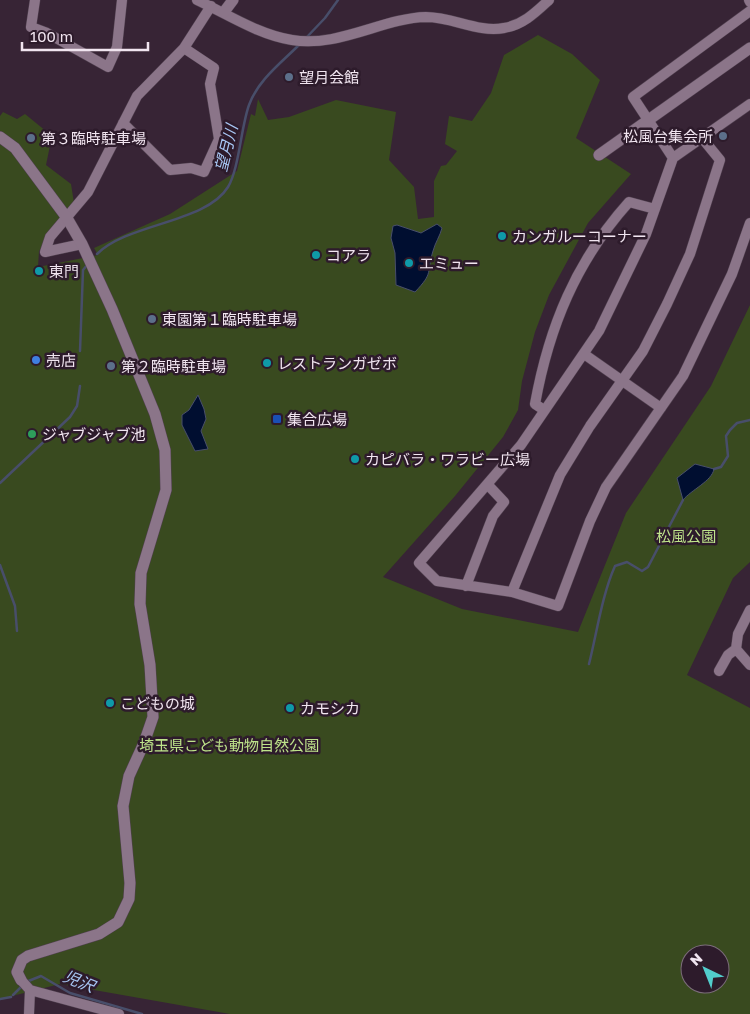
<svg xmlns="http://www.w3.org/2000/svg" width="750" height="1014" font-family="'Golos Text','Noto Sans JP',sans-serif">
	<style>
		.green { fill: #394a1f; fill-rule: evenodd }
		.water { fill: #000e30; stroke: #484e6a }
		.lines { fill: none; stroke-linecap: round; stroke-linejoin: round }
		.stream { stroke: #484e6a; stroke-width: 2.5 }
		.minor-casing { stroke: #514150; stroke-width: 11 }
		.tertiary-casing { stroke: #514150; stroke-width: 12 }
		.minor { stroke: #8b7589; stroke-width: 10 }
		.tertiary { stroke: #8b7589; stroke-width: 11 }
		.service-dot { fill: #5c6f8a; stroke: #2d1b2b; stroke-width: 2 }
		.culture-dot { fill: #0f9aa8; stroke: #2d1b2b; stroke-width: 2 }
		.shop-dot { fill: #3f7fe0; stroke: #2d1b2b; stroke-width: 2 }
		.transit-dot { fill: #1a4fb4; stroke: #2d1b2b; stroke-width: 2 }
		.leisure-dot { fill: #2e9e5b; stroke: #2d1b2b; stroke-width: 2 }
		.labels { text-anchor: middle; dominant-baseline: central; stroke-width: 5; stroke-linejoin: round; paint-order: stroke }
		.poi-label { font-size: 15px; fill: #f1e5f0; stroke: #2d1b2b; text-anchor: start }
		.park-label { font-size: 15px; fill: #bee38a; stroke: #2d1b2b }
		.water-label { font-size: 16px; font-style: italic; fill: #a8c7f4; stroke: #2d1b2b }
	</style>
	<rect width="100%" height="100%" fill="#372435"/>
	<path class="green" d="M 538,35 L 572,54 L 600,80 L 576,138 L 631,174 L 588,223 L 549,295 L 535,332 L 522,381 L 518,410 L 503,437 L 455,496 L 383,577 L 462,609 L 578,632 L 626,513 L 711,386 L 750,305 L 750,562 L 733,578 L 687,675 L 750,708 L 750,1014 L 230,1014 L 60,984 L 0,999 L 0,116 L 3,112 L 17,119 L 25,114 L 52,136 L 46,165 L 71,184 L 74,203 L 39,251 L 38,267 L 98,255 L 94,248 L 170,214 L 237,171 L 251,114 L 255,116 L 258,99 L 268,120 L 289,117 L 336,100 L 396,112 L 389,160 L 414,187 L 418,219 L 434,217 L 434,181 L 441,166 L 446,165 L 457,151 L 445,144 L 449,116 L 472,121 L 491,93 L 504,55 ZM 690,954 L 720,954 L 720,984 L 690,984 Z"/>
	<path class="water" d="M 437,224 L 442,228 C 440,236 435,243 433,251 C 426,274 434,272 415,292 L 396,285 L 395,253 L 391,238 L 393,226 L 397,225 L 421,233 Z
		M 198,395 L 204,409 L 206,419 L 201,431 L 208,449 L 195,451 L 182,425 L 182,415 L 189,410 Z
		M 695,464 L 714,469 C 712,481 691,490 683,500 L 677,478 Z"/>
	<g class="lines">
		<path class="stream" d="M 305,39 L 325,18 L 338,0
			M 97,254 C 128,223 206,223 228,187 C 239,169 241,127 249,105 C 258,80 281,63 300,44
			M 80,351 L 83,270 L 88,264
			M 714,469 L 721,467 L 728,456 L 726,436 L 730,430 L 737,423 L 750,420
			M 0,483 L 70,417 L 77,406 L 80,386
			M 0,565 L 15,606 L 17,631
			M 589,664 C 597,632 602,595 615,566 L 627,562 L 642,571 L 648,567 L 683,500
			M 26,982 L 41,976 L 70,993 L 142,1014
			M 13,995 L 22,986
			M 0,999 L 11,997"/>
		<defs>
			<path id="minor" d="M 35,0 L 31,27 L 47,33 L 108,67 L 117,47 L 122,0
				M 197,0 C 227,14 259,35 292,40 C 338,48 383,18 426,17 C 453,17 478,33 504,28 C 523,25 536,12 549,0
				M 749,0 L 750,2
				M 750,11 L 633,97 L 673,158 L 646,234 L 599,331 L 521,445 L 419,563 L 437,581 L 512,592 L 558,606 L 590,521 L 606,487 L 683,376 L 732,274 L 750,223
				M 123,123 L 170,170 L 191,168 L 204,172 L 219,139 L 210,84 L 214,68 L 184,48
				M 673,158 L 750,104
				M 82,244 L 45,252 L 50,237 L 88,192 L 137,96 L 184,48 L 211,6
				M 584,354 L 661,408
				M 544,410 L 535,404 C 549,327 576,261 629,202 L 655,209
				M 466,586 L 493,516 L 504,502 L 488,485
				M 512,592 L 560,475 L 590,426 L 643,351 L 667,304 L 690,254 L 720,160 L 702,138
				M 750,610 L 738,634 L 736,649 L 750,665
				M 719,671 L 728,655 L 736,649
				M 21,980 L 30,990 L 119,1014
				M 29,1014 L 30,990"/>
			<path id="tertiary" d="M 224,12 L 233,0
				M 0,137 L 15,148 L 67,218 L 82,244 L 112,309 L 155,414 L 165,450 L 166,490 L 141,573 L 140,604 L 150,665 L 153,717 L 144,743 L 129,776 L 123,806 L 130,883 L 129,899 L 118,922 L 99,934 L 28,956 L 22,960 L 17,972 L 21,980
				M 599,155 L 750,48"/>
		</defs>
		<use href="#minor" class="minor-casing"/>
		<use href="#tertiary" class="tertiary-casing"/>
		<use href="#minor" class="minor"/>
		<use href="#tertiary" class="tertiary"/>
	</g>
	<g class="service-dot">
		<circle cx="289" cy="77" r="5"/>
		<circle cx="723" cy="136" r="5"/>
		<circle cx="31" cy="138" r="5"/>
		<circle cx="152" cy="319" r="5"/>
		<circle cx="111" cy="366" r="5"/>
	</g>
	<g class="culture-dot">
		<circle cx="502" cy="236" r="5"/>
		<circle cx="316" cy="255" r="5"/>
		<circle cx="409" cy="263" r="5"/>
		<circle cx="39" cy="271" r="5"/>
		<circle cx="267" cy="363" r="5"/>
		<circle cx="355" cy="459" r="5"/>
		<circle cx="110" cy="703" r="5"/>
		<circle cx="290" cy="708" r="5"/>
	</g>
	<circle class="shop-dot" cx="36" cy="360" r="5"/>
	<rect class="transit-dot" x="272" y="414" width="10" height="10" rx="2.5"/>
	<circle class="leisure-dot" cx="32" cy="434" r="5"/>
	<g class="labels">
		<g class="poi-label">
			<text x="299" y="77">望月会館</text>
			<text x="713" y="136" text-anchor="end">松風台集会所</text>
			<text x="41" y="138">第３臨時駐車場</text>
			<text x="512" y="236">カンガルーコーナー</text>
			<text x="326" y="255">コアラ</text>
			<text x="419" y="263">エミュー</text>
			<text x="49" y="271">東門</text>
			<text x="162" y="319">東園第１臨時駐車場</text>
			<text x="46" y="360">売店</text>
			<text x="277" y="363">レストランガゼボ</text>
			<text x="121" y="366">第２臨時駐車場</text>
			<text x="287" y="419">集合広場</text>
			<text x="42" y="434">ジャブジャブ池</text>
			<text x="365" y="459">カピバラ・ワラビー広場</text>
			<text x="120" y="703">こどもの城</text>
			<text x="300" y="708">カモシカ</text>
		</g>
		<g class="park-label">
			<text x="686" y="536">松風公園</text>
			<text x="229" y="745">埼玉県こども動物自然公園</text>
		</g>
		<g class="water-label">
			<text transform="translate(226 148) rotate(-76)">望月川</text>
			<text transform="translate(79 981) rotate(22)">児沢</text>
		</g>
	</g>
	<g transform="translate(705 969) rotate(317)"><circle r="24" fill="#2d1b2b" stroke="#7b6c7a"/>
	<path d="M0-4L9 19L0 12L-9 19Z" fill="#52cdcc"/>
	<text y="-8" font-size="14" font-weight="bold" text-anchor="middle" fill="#f1e5f0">N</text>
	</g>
	<path d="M22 42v8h126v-8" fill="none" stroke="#f1e5f0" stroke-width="2.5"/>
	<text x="30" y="42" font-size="15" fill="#f1e5f0" stroke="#2d1b2b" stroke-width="4" paint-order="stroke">100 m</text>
</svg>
